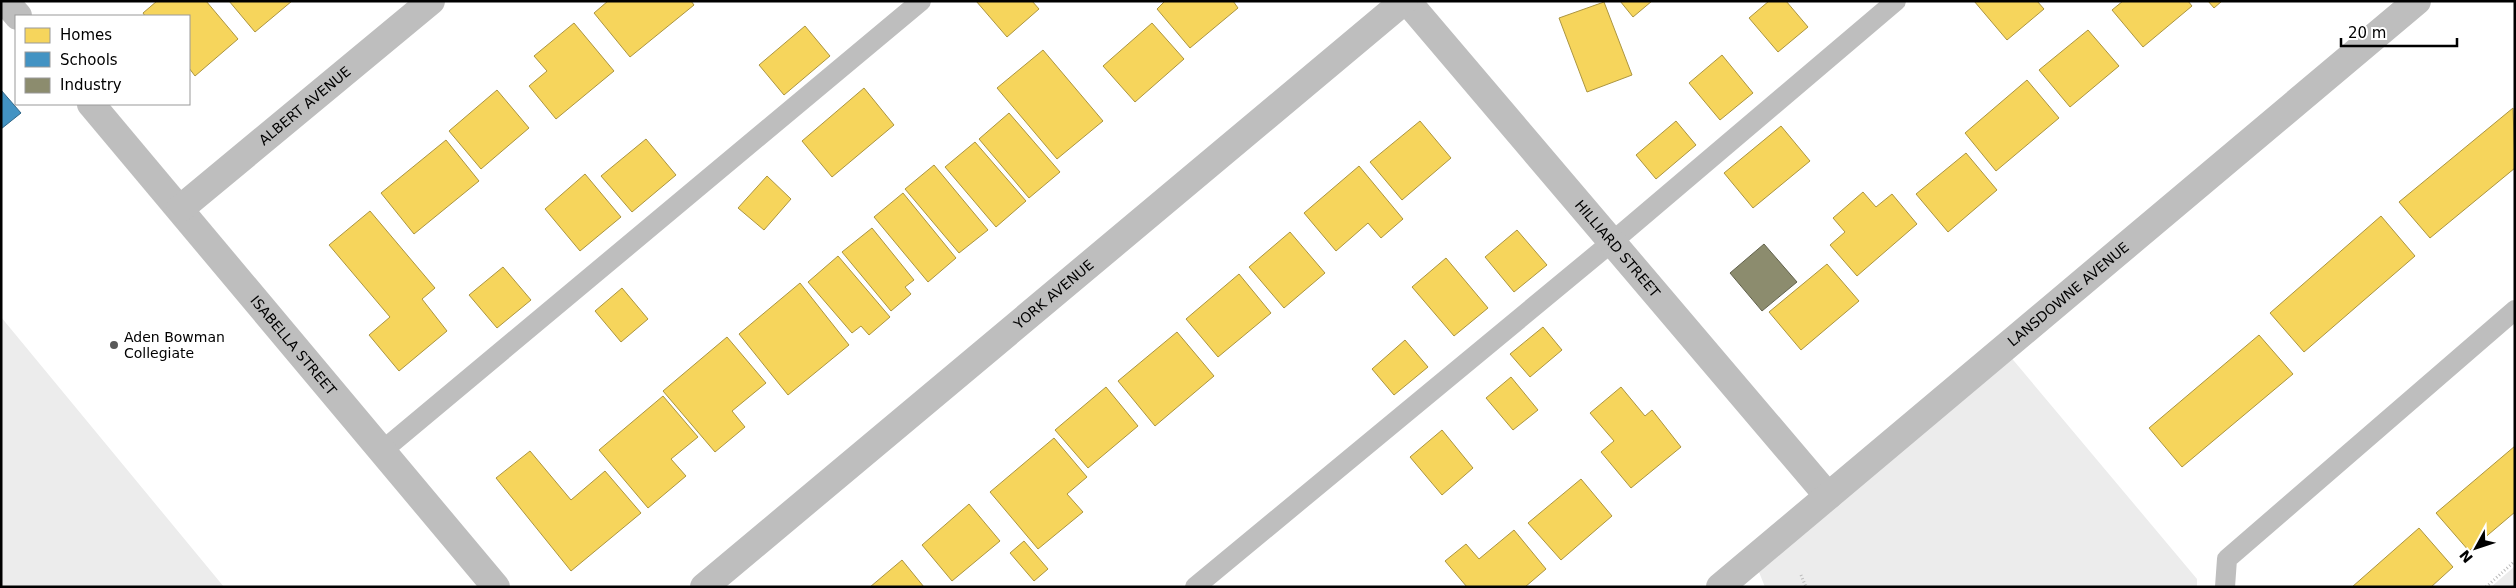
<svg xmlns="http://www.w3.org/2000/svg" width="2516" height="588" font-family="'DejaVu Sans',sans-serif">
	<style>
		.green { fill: #ececec }
		.homes { fill: #f6d55c; stroke: #ac9540 }
		.schools { fill: #4393c3; stroke: #2f6788 }
		.industry { fill: #8c8c6e; stroke: #62624d }
		.lines { fill: none; stroke-linecap: round; stroke-linejoin: round }
		.path { stroke: #b9b9b9; stroke-width: 3; stroke-dasharray: 1 2.5; stroke-linecap: butt }
		.lane { stroke: #bebebe; stroke-width: 20 }
		.street { stroke: #bebebe; stroke-width: 28 }
		.poi-dot { fill: #595959; stroke: #fff; stroke-width: 2 }
		.labels { text-anchor: middle; dominant-baseline: central; stroke-width: 5; stroke-linejoin: round; paint-order: stroke }
		.street-label { font-size: 14px; fill: #000; stroke: #fff }
		.poi-label { font-size: 14px; fill: #000; stroke: #fff; text-anchor: start }
	</style>
	<rect width="100%" height="100%" fill="#fff"/>
	<path class="green" d="M 1,317 L 224,587 L 1,587 Z
		M 2009,355 L 2197,579 L 2197,587 L 1765,587 L 1757,567 Z
		M 2515,566 L 2515,587 L 2491,587 Z"/>
	<path class="homes" d="M 157,1 L 206,1 L 238,39 L 195,76 L 189,68 L 189,16 L 145,16 L 143,13 Z
		M 229,1 L 292,1 L 255,32 Z
		M 608,1 L 691,1 L 694,5 L 630,57 L 594,13 Z
		M 976,1 L 1032,1 L 1039,9 L 1007,37 Z
		M 1165,1 L 1233,1 L 1238,8 L 1190,48 L 1157,9 Z
		M 1620,1 L 1652,1 L 1633,17 Z
		M 1769,1 L 1786,1 L 1808,27 L 1778,52 L 1749,18 Z
		M 1974,1 L 2037,1 L 2044,9 L 2007,40 Z
		M 2123,1 L 2188,1 L 2192,6 L 2143,47 L 2112,10 Z
		M 2208,1 L 2222,1 L 2214,8 Z
		M 1604,2 L 1632,75 L 1587,92 L 1559,18 Z
		M 574,23 L 614,71 L 556,119 L 529,86 L 547,71 L 534,56 Z
		M 1152,23 L 1184,59 L 1135,102 L 1103,66 Z
		M 805,26 L 830,56 L 784,95 L 759,65 Z
		M 2088,30 L 2119,66 L 2070,107 L 2039,70 Z
		M 1043,50 L 1103,121 L 1057,159 L 997,88 Z
		M 1722,55 L 1753,93 L 1720,120 L 1689,83 Z
		M 2027,80 L 2059,118 L 1996,171 L 1965,133 Z
		M 864,88 L 894,125 L 832,177 L 802,141 Z
		M 497,90 L 529,128 L 481,169 L 449,131 Z
		M 2513,108 L 2515,168 L 2430,238 L 2399,202 Z
		M 1009,113 L 1060,172 L 1029,198 L 979,139 Z
		M 1420,121 L 1451,158 L 1402,200 L 1370,162 Z
		M 1676,121 L 1696,145 L 1656,179 L 1636,155 Z
		M 1781,126 L 1810,161 L 1753,208 L 1724,173 Z
		M 646,139 L 676,175 L 632,212 L 601,176 Z
		M 446,140 L 479,181 L 414,234 L 381,193 Z
		M 975,142 L 1026,201 L 996,227 L 945,167 Z
		M 1966,153 L 1997,190 L 1948,232 L 1916,194 Z
		M 934,165 L 988,230 L 959,253 L 905,189 Z
		M 1359,166 L 1403,219 L 1381,238 L 1368,223 L 1336,251 L 1304,213 Z
		M 585,174 L 621,217 L 580,251 L 545,209 Z
		M 767,176 L 791,199 L 764,230 L 738,208 Z
		M 1863,192 L 1876,207 L 1892,194 L 1917,224 L 1857,276 L 1830,245 L 1845,232 L 1833,218 Z
		M 903,193 L 956,258 L 928,282 L 874,217 Z
		M 370,211 L 435,288 L 422,299 L 447,331 L 399,371 L 369,335 L 390,317 L 329,245 Z
		M 2381,216 L 2415,256 L 2304,352 L 2270,313 Z
		M 872,228 L 914,280 L 905,287 L 911,294 L 891,311 L 842,252 Z
		M 1517,230 L 1547,265 L 1514,292 L 1485,257 Z
		M 1290,232 L 1325,273 L 1284,308 L 1249,267 Z
		M 838,256 L 890,317 L 869,335 L 861,326 L 852,333 L 808,282 Z
		M 1446,258 L 1488,308 L 1454,336 L 1412,287 Z
		M 1827,264 L 1859,301 L 1801,350 L 1769,312 Z
		M 503,267 L 531,300 L 497,328 L 469,295 Z
		M 1239,274 L 1271,313 L 1218,357 L 1186,319 Z
		M 800,283 L 849,345 L 788,395 L 739,334 Z
		M 622,288 L 648,319 L 621,342 L 595,311 Z
		M 1543,327 L 1562,350 L 1530,377 L 1510,354 Z
		M 1177,332 L 1214,376 L 1155,426 L 1118,381 Z
		M 2259,335 L 2293,374 L 2182,467 L 2149,428 Z
		M 727,337 L 766,383 L 732,411 L 745,427 L 715,452 L 663,391 Z
		M 1405,340 L 1428,367 L 1394,395 L 1372,369 Z
		M 1511,377 L 1538,410 L 1513,430 L 1486,398 Z
		M 1106,387 L 1138,426 L 1088,468 L 1055,430 Z
		M 1621,387 L 1645,416 L 1652,410 L 1681,447 L 1631,488 L 1601,452 L 1614,441 L 1590,413 Z
		M 663,396 L 698,437 L 671,459 L 686,476 L 648,508 L 599,450 Z
		M 1442,430 L 1473,468 L 1442,495 L 1410,457 Z
		M 1054,438 L 1087,477 L 1067,494 L 1083,512 L 1038,549 L 990,492 Z
		M 2515,446 L 2515,512 L 2469,551 L 2436,513 Z
		M 530,451 L 571,500 L 605,471 L 641,513 L 571,571 L 496,478 Z
		M 1581,479 L 1612,516 L 1561,560 L 1528,523 Z
		M 969,504 L 1000,541 L 952,581 L 922,545 Z
		M 2419,528 L 2453,567 L 2431,587 L 2352,587 Z
		M 1514,530 L 1546,569 L 1525,587 L 1467,587 L 1445,561 L 1466,544 L 1479,559 Z
		M 1024,541 L 1048,569 L 1034,581 L 1010,553 Z
		M 902,560 L 924,587 L 870,587 Z"/>
	<path class="schools" d="M 1,90 L 21,113 L 1,129 Z"/>
	<path class="industry" d="M 1764,244 L 1797,282 L 1762,311 L 1730,273 Z"/>
	<g class="lines">
		<path class="path" d="M 1801,575 L 1806,587
			M 2486,587 L 2515,561"/>
		<path class="lane" d="M 382,451 L 921,1
			M 1195,587 L 1612,242 L 1896,1
			M 2225,587 L 2227,559 L 2515,310"/>
		<g class="street">
			<path d="M 5,1 L 18,16"/>
			<path id="s1" d="M 1407,1 L 1828,496"/>
			<path id="s2" d="M 91,104 L 496,587"/>
			<path id="s3" d="M 180,209 L 431,1"/>
			<path id="s4" d="M 704,587 L 1404,1"/>
			<path id="s5" d="M 1720,587 L 2417,1"/>
		</g>
	</g>
	<circle class="poi-dot" cx="114" cy="345" r="5"/>
	<g class="labels">
		<g class="street-label">
			<text stroke="none"><textPath href="#s3" startOffset="162">ALBERT AVENUE</textPath></text>
			<text stroke="none"><textPath href="#s1" startOffset="325">HILLIARD STREET</textPath></text>
			<text stroke="none"><textPath href="#s4" startOffset="456">YORK AVENUE</textPath></text>
			<text stroke="none"><textPath href="#s5" startOffset="455">LANSDOWNE AVENUE</textPath></text>
			<text stroke="none"><textPath href="#s2" startOffset="315">ISABELLA STREET</textPath></text>
		</g>
		<g class="poi-label">
			<text x="124" y="337">Aden Bowman<tspan x="124" dy="16">Collegiate</tspan></text>
		</g>
	</g>
	<rect width="2516" height="588" fill="none" stroke="#000000" stroke-width="5"/>
	<rect x="15" y="15" width="175" height="90" fill="#ffffff" stroke="#999999"/>
	<rect x="25" y="28" width="25" height="15" fill="#f6d55c" stroke="#999999"/>
	<text x="60" y="40" font-size="15" fill="#000000">Homes</text>
	<rect x="25" y="52" width="25" height="15" fill="#4393c3" stroke="#999999"/>
	<text x="60" y="65" font-size="15" fill="#000000">Schools</text>
	<rect x="25" y="78" width="25" height="15" fill="#8c8c6e" stroke="#999999"/>
	<text x="60" y="90" font-size="15" fill="#000000">Industry</text>
	<g transform="translate(2476 548) rotate(230)" stroke="#ffffff" stroke-width="4" paint-order="stroke">
	<path d="M0-4L9 19L0 12L-9 19Z" fill="#000000"/>
	<text y="-8" font-size="14" font-weight="bold" text-anchor="middle" fill="#000000">N</text>
	</g>
	<path d="M2341 38v8h116v-8" fill="none" stroke="#000000" stroke-width="2.5"/>
	<text x="2348" y="38" font-size="15" fill="#000000" stroke="#ffffff" stroke-width="4" paint-order="stroke">20 m</text>
</svg>
